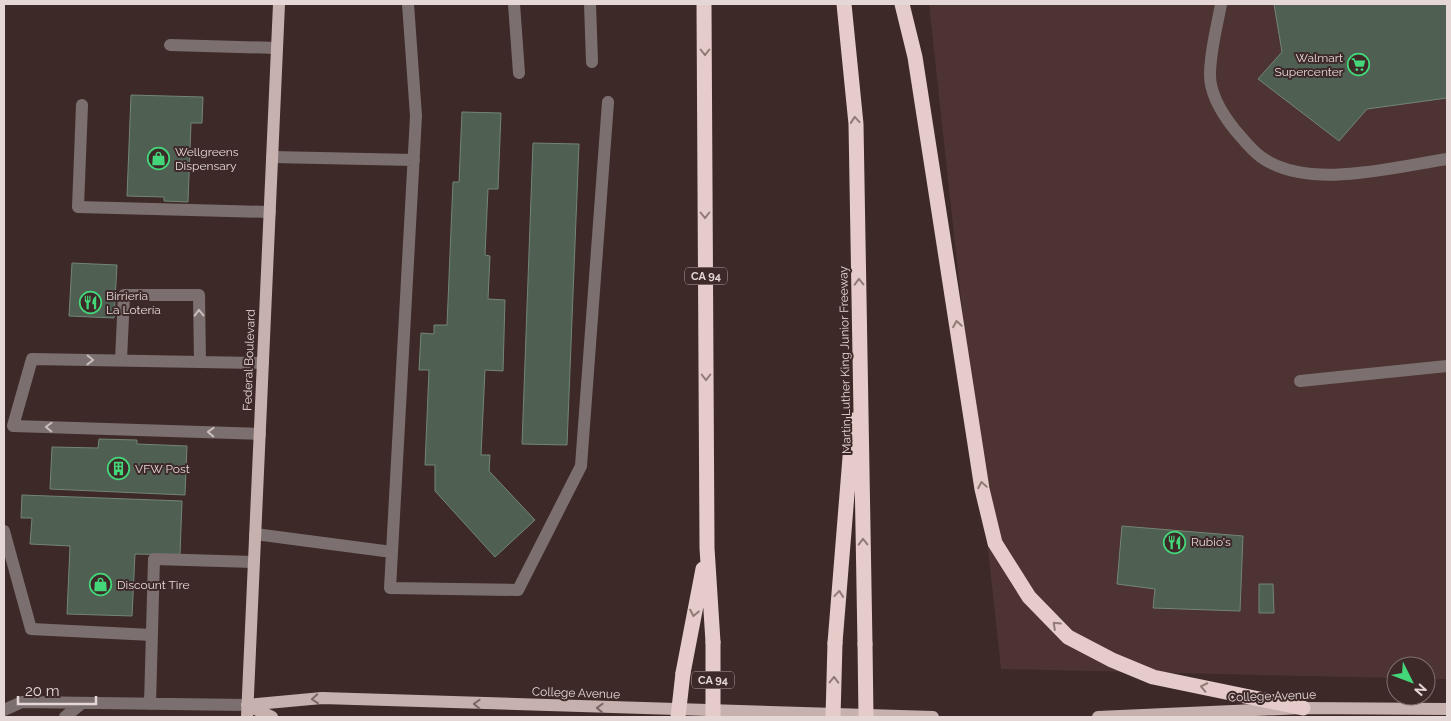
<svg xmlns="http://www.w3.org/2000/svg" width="1451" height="721" font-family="Raleway,sans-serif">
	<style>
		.built { fill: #4d3332 }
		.building { fill: #4f6053; stroke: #738577 }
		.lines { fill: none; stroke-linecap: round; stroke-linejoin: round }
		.minor { stroke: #7b706f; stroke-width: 12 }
		.major { stroke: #c7b1af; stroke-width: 12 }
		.highway { stroke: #e5cbc9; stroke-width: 15 }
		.highway-bridge { stroke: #e5cbc9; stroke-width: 15 }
		.oneway { stroke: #917a78 }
		.oneway2 { stroke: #cabdbc }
		.oneway3 { stroke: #7b6665 }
		.labels { text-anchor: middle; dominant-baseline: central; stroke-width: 4; stroke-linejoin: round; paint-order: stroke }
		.shield { fill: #3d2928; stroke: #b2a3a2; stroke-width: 1 }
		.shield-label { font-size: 11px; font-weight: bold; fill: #e4d7d6 }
		.poi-label { font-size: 12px; fill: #e4d7d6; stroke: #3d2928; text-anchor: start }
		.street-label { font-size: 12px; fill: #e4d7d6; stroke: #3d2928 }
	</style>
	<rect width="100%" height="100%" fill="#3d2928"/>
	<path class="built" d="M 929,4 L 1447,4 L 1447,679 L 1426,679 L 1426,666 L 1396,666 L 1396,678 L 1001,669 Z"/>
	<path class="building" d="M 1274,4 L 1447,4 L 1447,98 L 1367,109 L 1339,141 L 1258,79 L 1282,52 Z
		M 131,95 L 203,97 L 202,123 L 191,123 L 188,202 L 164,201 L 164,197 L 127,196 Z
		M 462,112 L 501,113 L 498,189 L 488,189 L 485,255 L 490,256 L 488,299 L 505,300 L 503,371 L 485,370 L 481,455 L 490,455 L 489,471 L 535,520 L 495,557 L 435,491 L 435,465 L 425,465 L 429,370 L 419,370 L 421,333 L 434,334 L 434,325 L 447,325 L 453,182 L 459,182 Z
		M 533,143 L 579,144 L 567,445 L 522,444 Z
		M 72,263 L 117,265 L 114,318 L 69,316 Z
		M 99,439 L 137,440 L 137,444 L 187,446 L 185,495 L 50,489 L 52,447 L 98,448 Z
		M 22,495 L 182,501 L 180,555 L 135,554 L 132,616 L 67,614 L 70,546 L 30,544 L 32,518 L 21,518 Z
		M 1122,526 L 1243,536 L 1240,611 L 1153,608 L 1155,589 L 1117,584 Z
		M 1259,584 L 1273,584 L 1274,613 L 1259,613 Z"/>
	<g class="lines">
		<path class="minor" d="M 514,4 L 519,73
			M 590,4 L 592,62
			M 1221,4 C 1217,27 1210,51 1210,75 C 1210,95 1223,115 1235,130 C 1243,139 1251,150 1261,157 C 1308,191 1394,167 1447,159
			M 170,45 L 277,48
			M 82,105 L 78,207 L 270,212
			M 272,157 L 414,160
			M 121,360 L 124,295 L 199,295 L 200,362
			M 1300,381 L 1447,366
			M 260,434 L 13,426 L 32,359 L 263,363
			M 4,531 L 31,629 L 152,635
			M 255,534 L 392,552 L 390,588 L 518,590 L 581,466 L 608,102
			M 392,552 L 416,116 L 408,4
			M 150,704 L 154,559 L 254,562
			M 4,710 L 22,702 L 247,705
			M 65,717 L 82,703"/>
		<path class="major" d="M 247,705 L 322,698 L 933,717
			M 247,705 L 272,717
			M 247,717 L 279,4
			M 1098,717 L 1303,708 L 1447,709"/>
		<path class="highway" d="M 704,4 L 707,548 L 713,642
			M 844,4 L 856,124 L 865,644
			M 902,4 L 915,57 L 982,489 L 995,543 L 1029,597 L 1068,637 L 1112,660 L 1153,677 L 1303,708
			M 835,643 L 853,420
			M 683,673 L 703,569"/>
		<path class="highway-bridge" d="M 713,642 L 713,717
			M 865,644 L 866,717
			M 678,717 L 683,673
			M 833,717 L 835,643"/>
	</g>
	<defs><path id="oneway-chevron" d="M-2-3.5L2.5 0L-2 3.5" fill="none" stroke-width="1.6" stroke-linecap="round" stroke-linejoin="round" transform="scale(1.25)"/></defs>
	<g class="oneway">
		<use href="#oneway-chevron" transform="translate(705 52) rotate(90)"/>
		<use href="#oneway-chevron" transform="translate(855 120) rotate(-95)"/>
		<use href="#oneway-chevron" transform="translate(705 215) rotate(90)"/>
		<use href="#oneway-chevron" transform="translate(859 282) rotate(-91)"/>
		<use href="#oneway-chevron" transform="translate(957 324) rotate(-99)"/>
		<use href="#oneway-chevron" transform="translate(706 377) rotate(90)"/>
		<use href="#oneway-chevron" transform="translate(982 485) rotate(-100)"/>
		<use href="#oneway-chevron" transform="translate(863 542) rotate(-91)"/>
		<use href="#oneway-chevron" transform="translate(839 594) rotate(-85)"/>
		<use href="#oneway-chevron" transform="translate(694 613) rotate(101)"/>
		<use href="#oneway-chevron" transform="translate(1056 625) rotate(-137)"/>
		<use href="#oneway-chevron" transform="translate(834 680) rotate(-89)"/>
		<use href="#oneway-chevron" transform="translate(1204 687) rotate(-168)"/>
	</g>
	<g class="oneway2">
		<use href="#oneway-chevron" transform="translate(199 313) rotate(-91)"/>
		<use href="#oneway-chevron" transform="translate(90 360) rotate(1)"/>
		<use href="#oneway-chevron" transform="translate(49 427) rotate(-178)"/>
		<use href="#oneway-chevron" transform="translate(211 432) rotate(-178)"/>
	</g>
	<g class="oneway3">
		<use href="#oneway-chevron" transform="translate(315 699) rotate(175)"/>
		<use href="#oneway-chevron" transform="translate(477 704) rotate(-178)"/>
		<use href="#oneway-chevron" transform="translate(600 708) rotate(-178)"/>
	</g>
	<defs>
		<symbol id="supermarket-ring" viewBox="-11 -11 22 22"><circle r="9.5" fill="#3d2928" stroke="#44d77a" stroke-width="1.5"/><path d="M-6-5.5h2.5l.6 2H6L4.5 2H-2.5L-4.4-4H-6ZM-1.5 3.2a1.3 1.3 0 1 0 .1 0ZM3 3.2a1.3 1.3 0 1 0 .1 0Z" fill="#44d77a"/></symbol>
		<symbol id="shop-ring" viewBox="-11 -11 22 22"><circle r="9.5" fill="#3d2928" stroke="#44d77a" stroke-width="1.5"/><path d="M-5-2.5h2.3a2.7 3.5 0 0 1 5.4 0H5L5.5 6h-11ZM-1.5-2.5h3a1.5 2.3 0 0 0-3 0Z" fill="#44d77a"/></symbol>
		<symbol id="restaurant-ring" viewBox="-11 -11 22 22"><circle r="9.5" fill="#3d2928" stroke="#44d77a" stroke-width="1.5"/><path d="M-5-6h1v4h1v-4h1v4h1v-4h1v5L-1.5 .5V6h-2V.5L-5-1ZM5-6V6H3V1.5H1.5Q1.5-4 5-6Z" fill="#44d77a"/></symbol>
		<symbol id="building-ring" viewBox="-11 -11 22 22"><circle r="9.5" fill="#3d2928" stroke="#44d77a" stroke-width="1.5"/><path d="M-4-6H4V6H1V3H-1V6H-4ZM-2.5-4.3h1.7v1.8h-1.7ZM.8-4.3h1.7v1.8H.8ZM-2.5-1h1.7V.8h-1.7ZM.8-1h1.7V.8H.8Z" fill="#44d77a"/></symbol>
	</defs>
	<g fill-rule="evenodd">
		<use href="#supermarket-ring" x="1346" y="52" width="25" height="25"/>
		<use href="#shop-ring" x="146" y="146" width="25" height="25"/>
		<use href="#restaurant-ring" x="78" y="290" width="25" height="25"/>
		<use href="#building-ring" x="106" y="456" width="25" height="25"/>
		<use href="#restaurant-ring" x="1162" y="530" width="25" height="25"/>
		<use href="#shop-ring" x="88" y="572" width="25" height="25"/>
	</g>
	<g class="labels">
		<g class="shield">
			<rect x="685" y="267.5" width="42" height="17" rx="4"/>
			<rect x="692" y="671.5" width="42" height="17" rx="4"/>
		</g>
		<g class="shield-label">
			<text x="706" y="276">CA 94</text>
			<text x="713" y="680">CA 94</text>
		</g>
		<g class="poi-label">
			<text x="1343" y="58" text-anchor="end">Walmart<tspan x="1343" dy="14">Supercenter</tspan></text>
			<text x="175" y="152">Wellgreens<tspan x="175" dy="14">Dispensary</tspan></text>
			<text x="106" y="296">Birrieria<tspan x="106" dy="14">La Lotería</tspan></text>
			<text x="135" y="469">VFW Post</text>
			<text x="1191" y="542">Rubio's</text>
			<text x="117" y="585">Discount Tire</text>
		</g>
		<g class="street-label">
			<text transform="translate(249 360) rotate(-88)">Federal Boulevard</text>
			<text transform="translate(845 360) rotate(-91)">Martin Luther King Junior Freeway</text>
			<text transform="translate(576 693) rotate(2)">College Avenue</text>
			<text transform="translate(1272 696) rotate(-2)">College Avenue</text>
		</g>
	</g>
	<rect width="1451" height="721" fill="none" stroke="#e4d7d6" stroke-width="10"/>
	<g transform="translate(1411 681) rotate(132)"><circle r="24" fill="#3d2928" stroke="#806f6e"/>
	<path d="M0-4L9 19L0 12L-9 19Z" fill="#44d77a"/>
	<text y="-8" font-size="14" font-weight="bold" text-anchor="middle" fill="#e4d7d6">N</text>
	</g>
	<path d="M18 696v8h78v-8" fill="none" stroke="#e4d7d6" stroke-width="2.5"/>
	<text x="25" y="696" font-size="15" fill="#e4d7d6" stroke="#3d2928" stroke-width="4" paint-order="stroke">20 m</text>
</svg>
